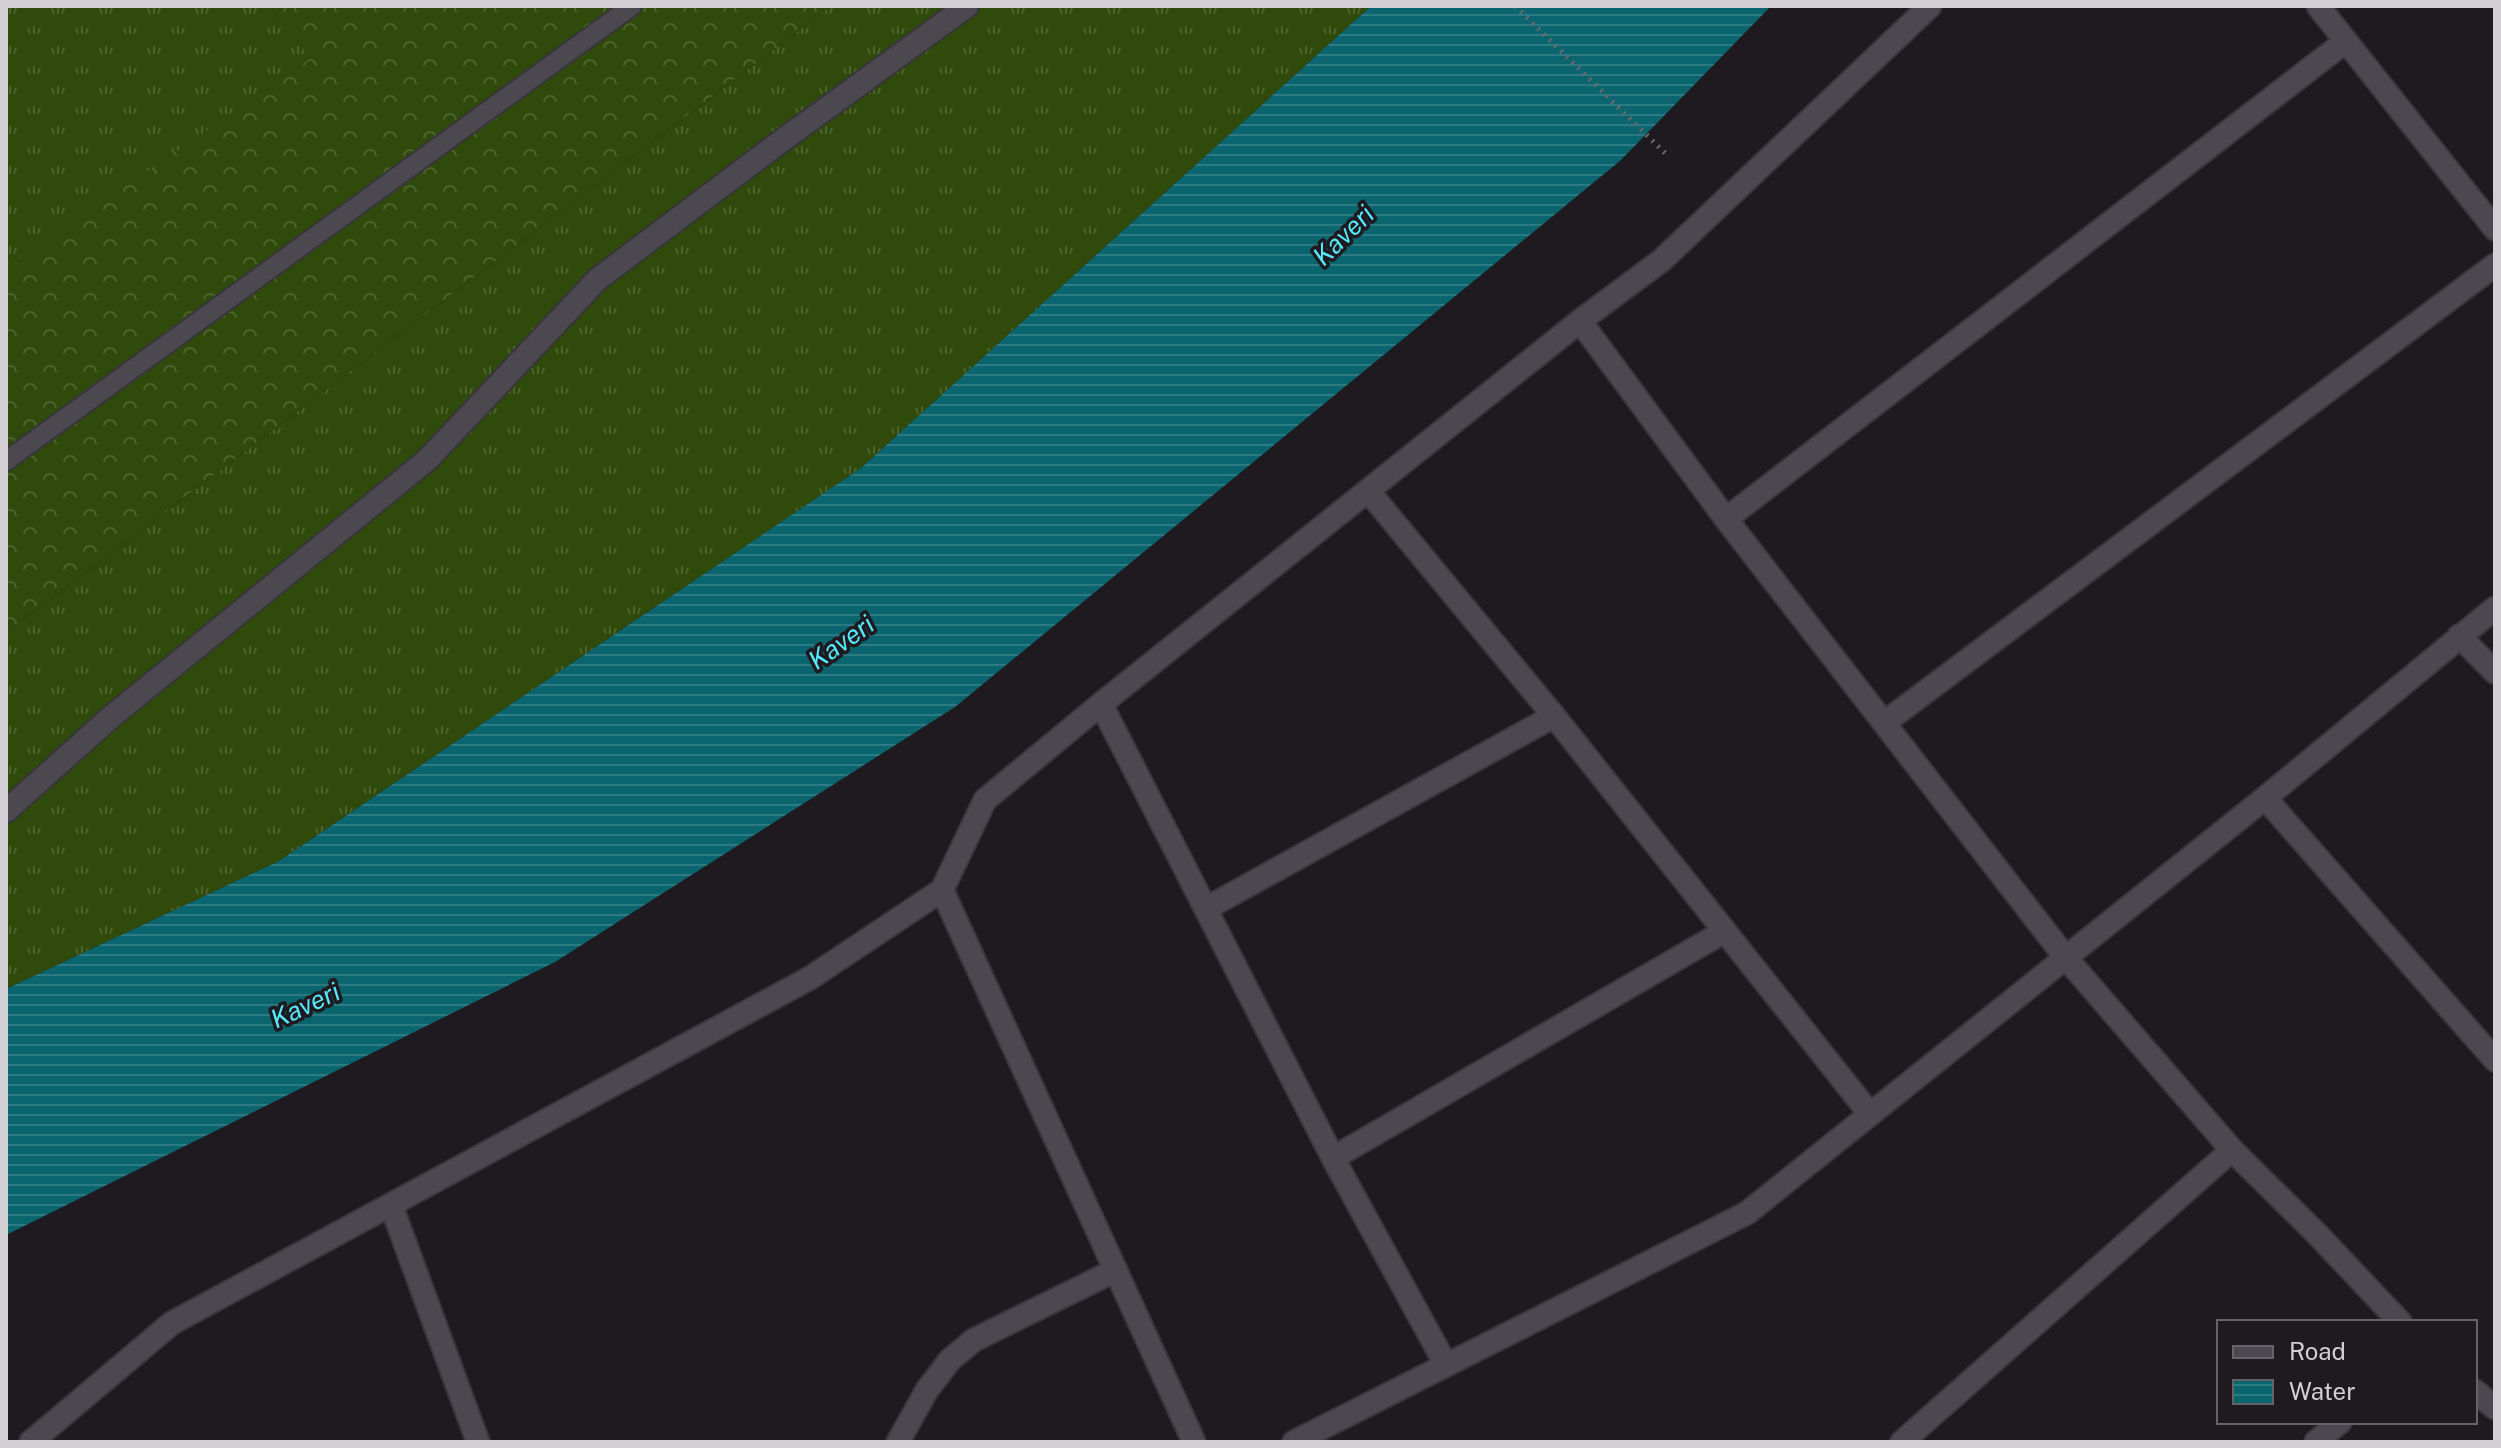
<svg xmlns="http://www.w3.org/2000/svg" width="2501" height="1448" font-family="'Public Sans',sans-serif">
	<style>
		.grass { fill: url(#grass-tufts) }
		.forest { fill: url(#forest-crowns) }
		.water { fill: url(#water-rules) }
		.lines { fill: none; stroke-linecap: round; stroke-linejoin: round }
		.service-casing { stroke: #38363a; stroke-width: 22 }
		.minor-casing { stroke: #38363a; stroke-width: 26 }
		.path { stroke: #6c696e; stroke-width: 5; stroke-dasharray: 2 6; stroke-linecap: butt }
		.service { stroke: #4c484f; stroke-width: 18 }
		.minor { stroke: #4c484f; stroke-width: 22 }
		.labels { text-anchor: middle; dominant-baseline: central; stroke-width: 7; stroke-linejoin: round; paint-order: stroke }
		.water-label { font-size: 26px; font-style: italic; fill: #54eafb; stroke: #1e1a20 }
	</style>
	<defs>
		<pattern id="grass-tufts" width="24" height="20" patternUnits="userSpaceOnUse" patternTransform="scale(2)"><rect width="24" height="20" fill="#2f4a0a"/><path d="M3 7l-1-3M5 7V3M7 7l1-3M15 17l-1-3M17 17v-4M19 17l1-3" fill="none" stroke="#4c632d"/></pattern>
		<pattern id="forest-crowns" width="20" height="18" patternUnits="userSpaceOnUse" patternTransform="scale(2)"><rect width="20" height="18" fill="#2f4a0a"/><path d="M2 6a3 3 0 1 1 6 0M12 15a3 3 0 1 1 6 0" fill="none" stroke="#4c632d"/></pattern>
		<pattern id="water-rules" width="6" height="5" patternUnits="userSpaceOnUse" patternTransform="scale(2)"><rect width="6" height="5" fill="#0a656e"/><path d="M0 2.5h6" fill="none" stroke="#2d7a82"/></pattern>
	</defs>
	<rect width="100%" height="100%" fill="#1e1a20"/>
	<path class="grass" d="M 6,6 L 275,6 L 271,10 L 312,58 L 6,285 Z
		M 831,6 L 1371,6 L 861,468 L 279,861 L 6,989 L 6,633 Z"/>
	<path class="forest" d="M 275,6 L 831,6 L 6,633 L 6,270 L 311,58 L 271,10 Z"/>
	<path class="water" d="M 1371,6 L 1771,6 L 1621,160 L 955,707 L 555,962 L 6,1235 L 6,989 L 279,861 L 861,468 Z"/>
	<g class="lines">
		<defs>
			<path id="service" d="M 6,461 L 632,6"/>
			<path id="minor" d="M 2318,6 L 2495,229
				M 1580,321 L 1726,519 L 2066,958 L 2232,1150 L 2317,1234 L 2400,1322
				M 1369,492 L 1554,716
				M 1726,519 L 2346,41
				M 2459,636 L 2495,672
				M 1101,704 L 1333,1158
				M 1884,723 L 2495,265
				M 2265,798 L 2495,1060
				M 6,811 L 111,717 L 427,460 L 598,279 L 776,145 L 967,6
				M 942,890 L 1194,1442
				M 1207,908 L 1554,716 L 1870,1114
				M 391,1205 L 478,1442
				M 1446,1365 L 1333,1158 L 1725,931
				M 2475,1391 L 2495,1408
				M 31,1442 L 172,1323 L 810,978 L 942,890 L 985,800 L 1101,704 L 1580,321 L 1662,260 L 1930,6
				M 898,1442 L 927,1390 L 950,1360 L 974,1340 L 1116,1270
				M 1294,1442 L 1747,1213 L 2265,798 L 2495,608
				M 1902,1442 L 2232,1150
				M 2316,1442 L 2340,1422"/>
		</defs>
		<use href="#service" class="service-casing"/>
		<use href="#minor" class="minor-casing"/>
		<path class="path" d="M 1515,6 L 1669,157"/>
		<use href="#service" class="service"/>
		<use href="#minor" class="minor"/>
	</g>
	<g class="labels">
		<g class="water-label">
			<text transform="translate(1343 235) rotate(-44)">Kaveri</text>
			<text transform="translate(841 642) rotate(-35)">Kaveri</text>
			<text transform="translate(305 1005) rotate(-25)">Kaveri</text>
		</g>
	</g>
	<rect width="2501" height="1448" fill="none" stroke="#d2d0d4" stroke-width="16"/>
	<rect x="2217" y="1320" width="260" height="104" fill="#1e1a20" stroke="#666368" stroke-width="2"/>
	<rect x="2233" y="1346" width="40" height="12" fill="#4c484f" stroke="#666368" stroke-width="2"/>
	<text x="2289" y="1360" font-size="24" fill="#d2d0d4">Road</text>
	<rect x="2233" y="1380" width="40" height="24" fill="url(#water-rules)" stroke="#666368" stroke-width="2"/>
	<text x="2289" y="1400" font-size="24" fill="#d2d0d4">Water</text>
</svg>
